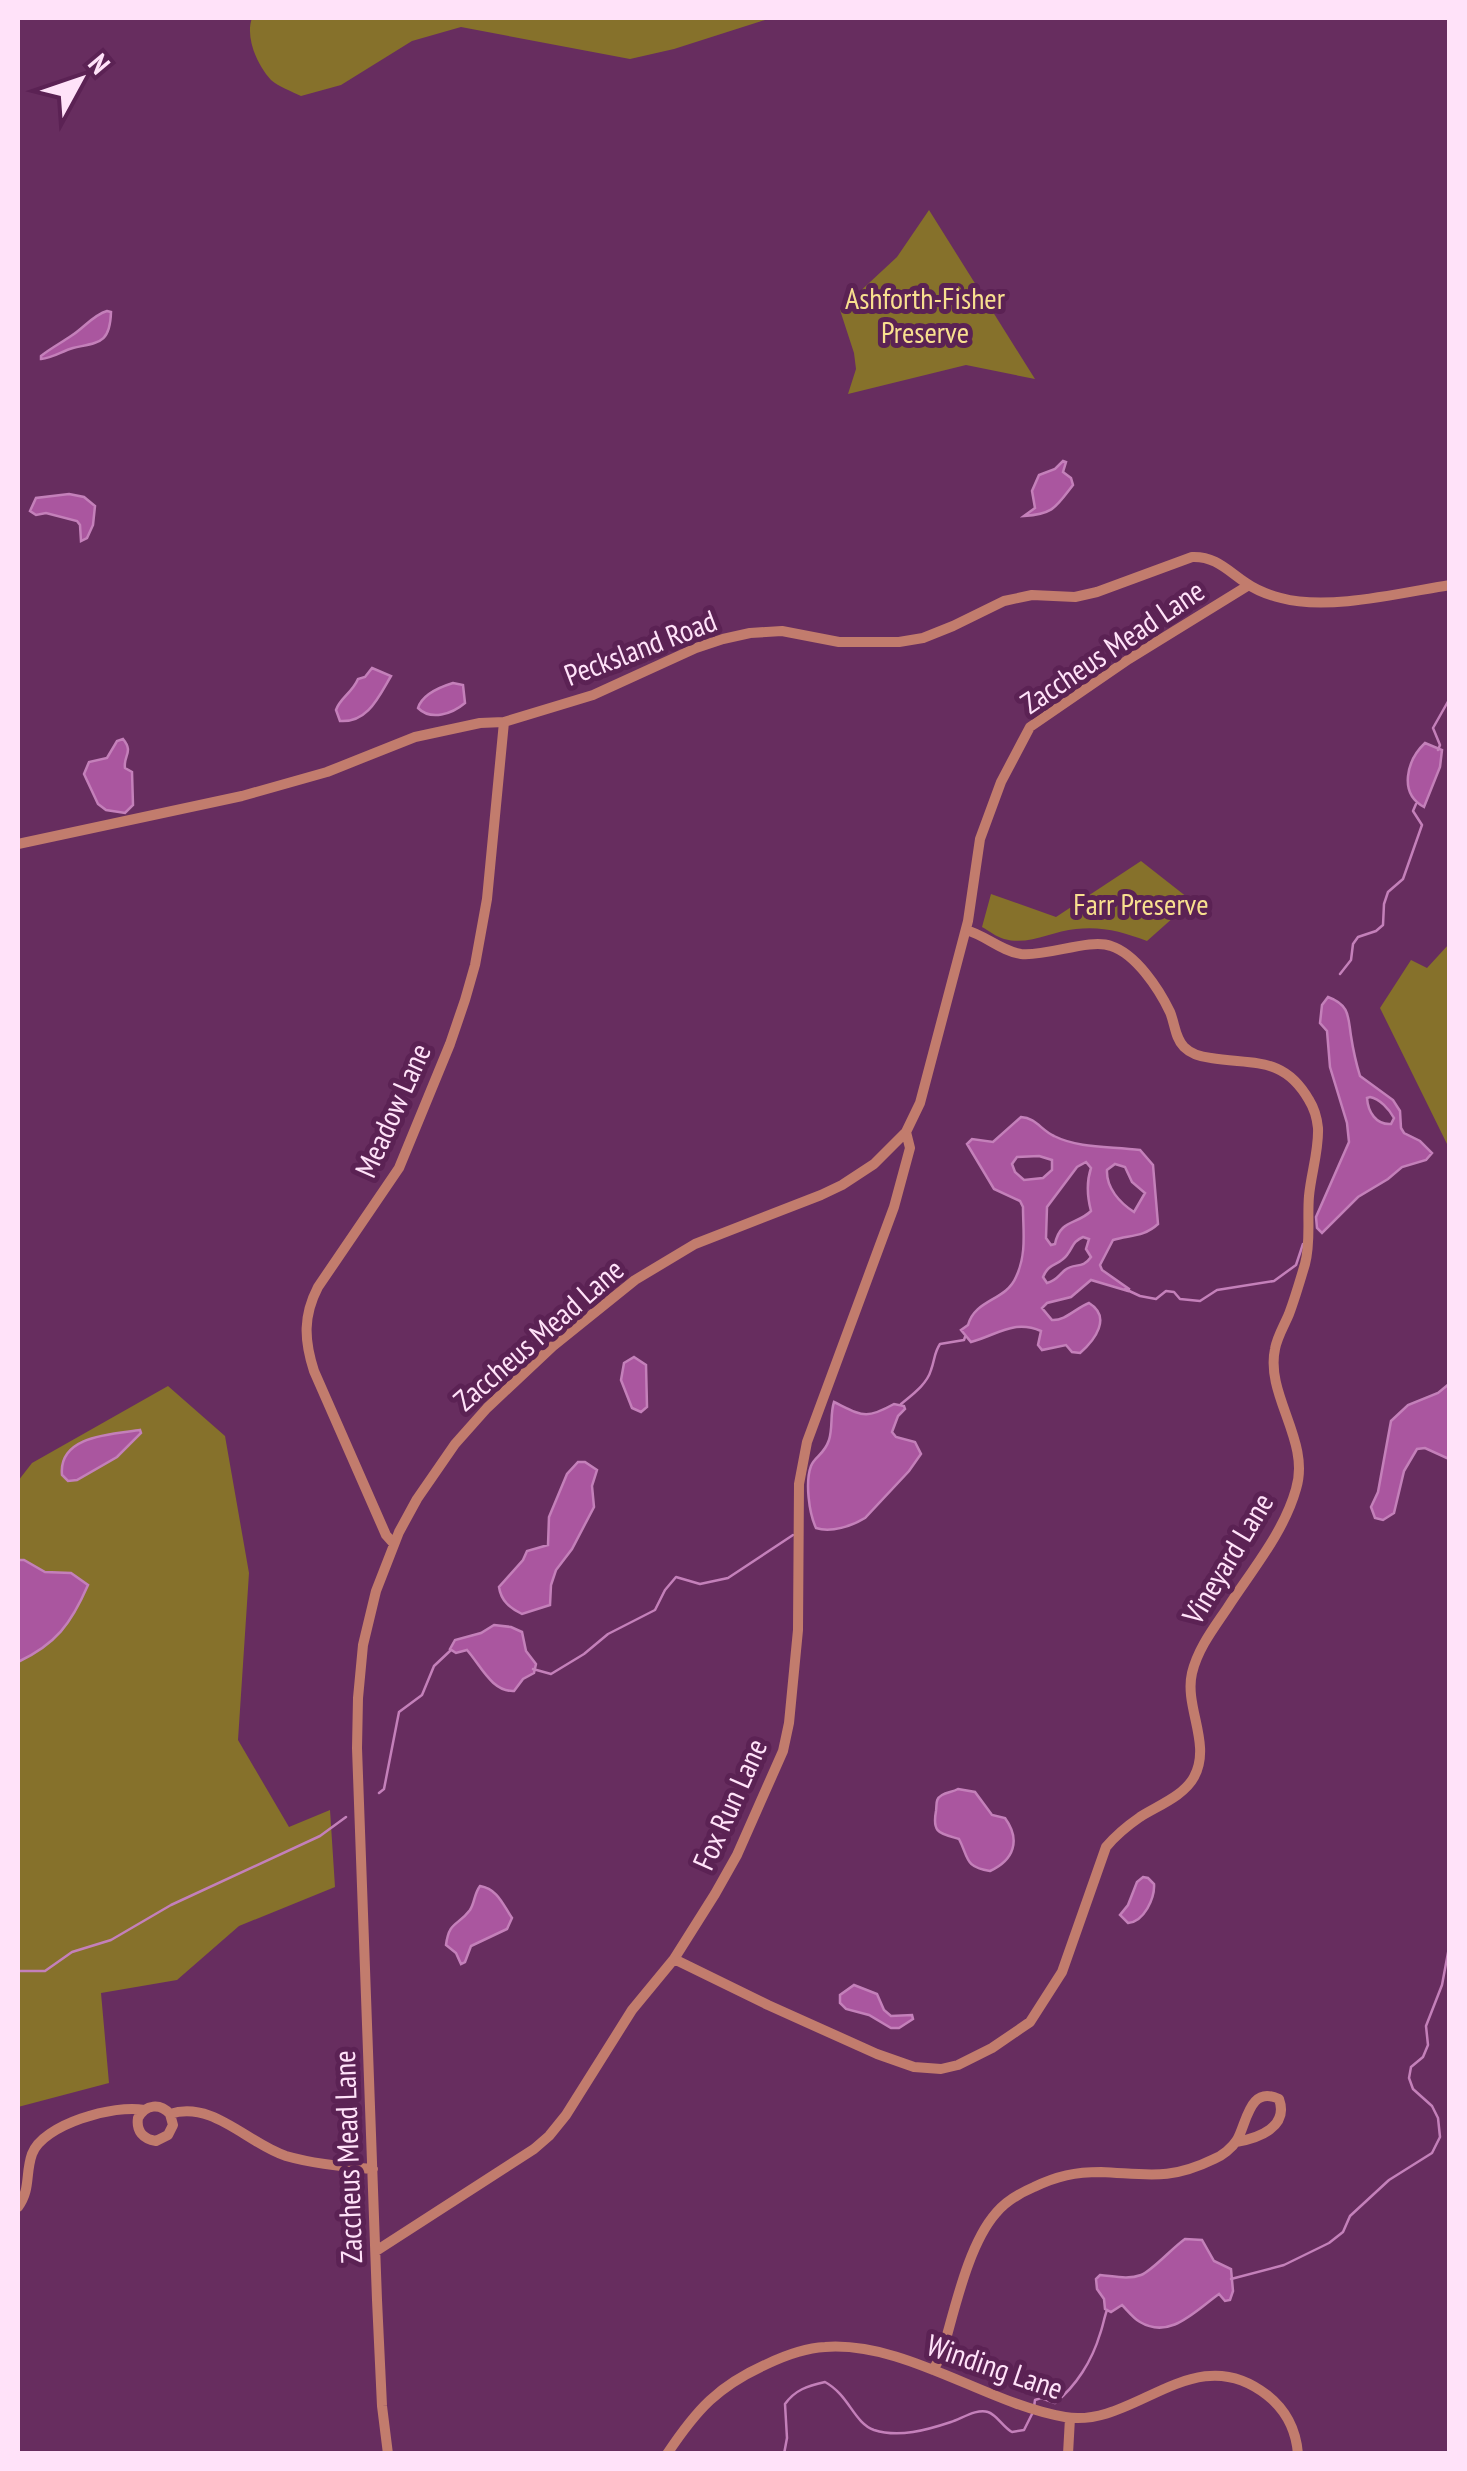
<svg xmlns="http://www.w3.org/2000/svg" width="1467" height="2471" font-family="'PT Sans Narrow',sans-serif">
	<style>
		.green { fill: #86712b }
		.water { fill: #aa569f; stroke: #c480ba; stroke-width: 2.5; fill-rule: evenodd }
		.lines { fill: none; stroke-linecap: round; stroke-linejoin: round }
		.stream { stroke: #c480ba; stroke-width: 2.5 }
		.street { stroke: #c27c6d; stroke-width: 10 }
		.labels { text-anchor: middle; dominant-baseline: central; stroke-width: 10; stroke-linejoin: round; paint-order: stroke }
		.park-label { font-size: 30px; fill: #f8df8f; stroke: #5b2254 }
		.street-label { font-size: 30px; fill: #ffe2f9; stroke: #5b2254 }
	</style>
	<rect width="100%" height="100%" fill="#672d5f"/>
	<path class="green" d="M 252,18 L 771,18 L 674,49 L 630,59 L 461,27 L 412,41 L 341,85 L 301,96 C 291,91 279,87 271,80 C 257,65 245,37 252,18 Z
		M 929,210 L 1035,379 L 966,365 L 848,394 L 856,369 L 854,353 L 840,310 L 897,257 Z
		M 1141,861 L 1192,901 L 1147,941 C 1123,932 1102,926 1076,929 C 1052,931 1029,946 1004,939 C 997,937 989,931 982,927 L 991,894 L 1056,917 Z
		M 1449,944 L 1449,1148 L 1380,1008 L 1411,960 L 1427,968 Z
		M 168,1386 L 225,1436 L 249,1573 L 238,1740 L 289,1827 L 330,1810 L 335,1887 L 239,1926 L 177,1980 L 101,1993 L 109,2083 L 18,2107 L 18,1481 L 32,1463 Z"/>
	<path class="water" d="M 107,311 L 111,312 C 110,344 99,342 73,348 C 62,351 53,358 41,359 L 41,356 C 51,348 61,343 71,336 C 84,328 93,315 107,311 Z
		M 1063,461 L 1066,462 L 1063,472 L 1071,478 L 1073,485 C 1056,507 1054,514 1024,516 L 1035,508 L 1032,491 L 1039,475 L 1055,469 Z
		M 69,494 L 84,497 L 95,506 L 93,525 L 87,538 L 81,541 L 80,525 L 77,521 L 46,513 L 36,515 L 30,511 L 36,498 Z
		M 372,668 L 391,676 C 379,696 368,723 340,721 L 336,710 C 340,698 352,693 358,679 L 365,677 Z
		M 453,683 L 463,685 L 465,703 C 452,714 431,721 418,708 C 422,695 440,687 453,683 Z
		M 123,739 C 134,752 123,756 125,768 L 132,772 L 133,805 L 125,813 L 106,810 L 98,804 L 84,774 L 89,762 L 107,758 L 117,741 Z
		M 1425,743 L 1442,750 L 1440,767 L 1424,807 C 1398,793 1407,760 1425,743 Z
		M 1328,997 C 1350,1005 1348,1017 1351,1036 C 1353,1049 1356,1063 1360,1076 L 1393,1100 L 1400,1111 L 1401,1128 L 1404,1133 L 1420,1141 L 1432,1153 L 1426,1160 L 1402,1167 L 1388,1179 L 1358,1197 L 1322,1233 L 1317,1228 L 1316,1217 L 1349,1142 L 1347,1123 L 1330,1067 L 1327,1031 L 1320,1023 L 1322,1005 ZM 1370,1097 C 1380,1099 1389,1109 1394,1118 L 1391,1124 C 1376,1125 1368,1112 1367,1098 Z
		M 1021,1117 C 1036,1118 1041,1130 1054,1136 C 1080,1149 1112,1146 1140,1150 L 1153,1165 L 1158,1224 C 1144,1237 1130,1235 1113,1240 L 1100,1265 L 1102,1270 L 1129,1289 L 1128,1291 L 1091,1280 L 1071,1297 L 1047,1303 L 1042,1308 L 1052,1320 C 1065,1321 1076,1308 1089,1303 C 1112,1317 1095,1340 1080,1353 L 1072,1352 L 1066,1345 L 1042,1350 L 1038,1345 L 1041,1331 C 1014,1319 997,1335 971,1342 L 961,1330 L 968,1325 C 975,1299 1006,1301 1016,1277 C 1027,1254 1023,1231 1023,1207 L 1020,1201 L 994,1189 L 967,1144 L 972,1139 L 993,1142 ZM 1039,1156 L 1052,1160 L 1052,1170 L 1043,1178 L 1024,1180 L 1015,1172 L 1012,1164 L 1017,1157 ZM 1086,1162 L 1091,1168 C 1086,1183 1087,1196 1091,1211 C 1077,1225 1060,1219 1055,1244 L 1051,1245 L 1046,1238 L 1047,1207 L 1077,1167 ZM 1115,1164 L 1125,1167 L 1132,1182 L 1145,1193 L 1134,1212 C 1120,1203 1106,1188 1107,1170 ZM 1083,1237 L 1089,1239 L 1086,1249 L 1091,1257 C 1082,1270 1075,1262 1065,1270 C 1058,1276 1056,1281 1047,1283 L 1043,1277 C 1049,1262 1059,1266 1067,1255 C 1074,1246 1072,1242 1083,1237 Z
		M 634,1357 L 646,1365 L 647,1407 L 641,1412 L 632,1408 L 621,1380 L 624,1363 Z
		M 1449,1384 L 1449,1459 L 1425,1448 L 1417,1449 L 1404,1471 L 1394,1513 L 1383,1520 L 1375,1518 L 1371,1507 L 1378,1492 L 1391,1421 L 1408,1405 L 1438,1393 Z
		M 834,1402 C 863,1416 865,1420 894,1404 L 904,1406 L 905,1409 L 898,1416 L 892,1432 L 896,1437 L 915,1442 L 921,1454 L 909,1471 L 865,1518 C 852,1526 831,1533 816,1528 C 809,1513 805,1482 811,1466 C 815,1456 824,1455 829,1440 C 833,1427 830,1414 834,1402 Z
		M 140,1430 L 141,1433 L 117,1457 L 77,1480 L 68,1481 L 62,1475 C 58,1435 113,1434 140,1430 Z
		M 578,1462 L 585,1462 L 597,1470 L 592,1486 L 594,1507 L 572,1549 L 556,1570 L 551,1585 L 550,1605 L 522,1614 C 510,1608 501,1601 499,1587 L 523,1560 L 527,1551 L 548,1545 L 549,1517 L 567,1474 Z
		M 18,1560 L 24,1560 L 45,1572 L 71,1573 L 88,1585 C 71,1624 56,1644 18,1662 Z
		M 494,1625 L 511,1627 L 522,1632 L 526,1651 L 536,1664 L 534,1673 L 523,1679 L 514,1691 C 492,1692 481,1666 467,1650 L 456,1653 L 450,1649 L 455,1640 L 481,1633 Z
		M 958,1789 L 975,1792 L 992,1815 L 1005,1818 C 1021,1840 1014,1860 990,1871 C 964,1867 969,1858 959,1839 C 939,1833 932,1833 936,1811 C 937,1804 935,1799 942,1795 C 947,1792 953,1792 958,1789 Z
		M 1143,1877 L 1148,1878 L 1154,1884 C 1155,1898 1144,1922 1128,1923 L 1120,1915 L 1128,1905 L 1137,1882 Z
		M 480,1886 C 498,1889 503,1905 512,1918 L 507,1929 L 471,1946 L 465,1962 L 461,1964 L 456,1953 L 446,1945 C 449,1921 458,1926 470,1910 C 475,1902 474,1894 480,1886 Z
		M 854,1985 L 877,1994 L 884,2010 L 891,2016 L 912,2015 L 913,2019 L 899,2028 L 891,2028 L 869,2015 L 846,2009 L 840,2003 L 840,1995 Z
		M 1185,2239 L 1202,2240 L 1214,2261 L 1231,2269 L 1233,2291 L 1230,2300 L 1225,2301 L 1219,2294 C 1195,2311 1170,2340 1140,2322 C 1133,2318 1128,2311 1122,2305 L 1111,2312 L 1105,2309 L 1104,2299 L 1097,2289 L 1096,2279 L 1100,2275 C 1113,2276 1128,2280 1141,2275 C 1152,2271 1172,2248 1185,2239 Z"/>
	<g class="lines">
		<path class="stream" d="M 1438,750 L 1440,745 L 1433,728 L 1450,698
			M 1340,974 L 1351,960 L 1353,944 L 1358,937 L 1376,931 L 1383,925 L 1384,904 L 1388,892 L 1403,879 L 1422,825 L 1413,811 L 1416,804
			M 1125,1289 L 1140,1296 L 1156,1299 L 1166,1291 L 1174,1292 L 1180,1299 L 1200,1301 L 1217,1290 L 1274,1281 L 1296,1265 L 1303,1244
			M 901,1404 C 913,1394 927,1384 931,1370 C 935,1359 934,1353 940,1344 L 964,1340 L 965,1337
			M 533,1669 L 551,1674 L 584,1654 L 608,1634 L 655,1610 L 665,1590 L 676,1577 L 700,1584 L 728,1578 L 793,1535
			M 379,1793 L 384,1789 L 399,1712 L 422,1695 L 434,1666 L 451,1650
			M 18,1971 L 45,1971 L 72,1952 L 111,1940 L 171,1905 L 320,1836 L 346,1817
			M 1231,2279 L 1284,2265 L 1329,2243 L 1343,2232 L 1350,2216 L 1389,2180 L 1432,2153 L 1440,2137 L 1438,2118 L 1432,2106 L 1413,2089 L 1409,2078 L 1411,2067 L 1423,2057 L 1428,2045 L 1426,2026 L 1442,1985 L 1450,1942
			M 1034,2407 L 1035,2400 L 1041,2398 L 1055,2403 C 1076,2386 1092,2361 1100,2334 C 1103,2326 1104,2318 1107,2310
			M 784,2454 L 787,2438 L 785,2404 C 795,2390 807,2386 825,2382 C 849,2395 854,2423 874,2430 C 899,2438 927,2430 951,2422 C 961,2419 977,2408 988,2412 C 997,2415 1003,2427 1012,2432 L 1024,2430 L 1032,2414"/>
		<path class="street" d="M 18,844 L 242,796 L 327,772 L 415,737 L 480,723 L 504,722 L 593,695 L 696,648 L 723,639 L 750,633 L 782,631 L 839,642 L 899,642 L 923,638 L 953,626 L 1004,601 L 1032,595 L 1075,597 L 1097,592 L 1192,557 C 1215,556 1227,570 1246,583 C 1256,590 1269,595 1281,598 C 1328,611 1400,593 1450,585
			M 394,1544 L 386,1535 L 314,1371 C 304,1340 303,1316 318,1287 L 399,1168 L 450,1044 L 465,1000 L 475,965 L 487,899 L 504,722
			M 674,1959 L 768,2005 L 877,2054 L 914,2067 L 941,2069 L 958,2065 L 992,2048 L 1030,2022 L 1062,1972 L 1106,1847 C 1116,1835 1127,1826 1140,1817 C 1157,1806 1184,1796 1194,1777 C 1212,1744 1184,1707 1192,1673 C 1198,1648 1214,1628 1228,1607 C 1252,1570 1284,1532 1296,1489 C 1311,1441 1265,1395 1275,1349 C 1277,1337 1284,1326 1289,1314 C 1295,1298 1300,1281 1305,1264 C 1311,1242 1307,1219 1309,1196 C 1311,1174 1319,1150 1318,1128 C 1317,1118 1314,1108 1309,1100 C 1284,1056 1254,1065 1211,1058 C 1201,1057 1191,1054 1184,1047 C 1175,1038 1175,1024 1170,1012 C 1159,989 1136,954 1111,946 C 1090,938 1046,957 1021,954 C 1001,951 985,935 966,930
			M 170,2114 L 173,2125 L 168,2135 L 156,2141 C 143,2139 136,2131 138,2118 C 146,2104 160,2103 170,2114 C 213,2100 248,2144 286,2156 C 314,2164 343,2167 373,2169
			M 18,2207 C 31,2189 25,2174 32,2154 C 43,2124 115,2104 144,2110
			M 376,2251 L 534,2149 L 549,2136 L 566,2115 L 632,2010 L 674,1959 L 715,1894 L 737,1855 L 783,1751 L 789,1723 L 798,1630 L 799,1484 L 807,1442 L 894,1207 L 910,1148 L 906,1132
			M 933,2370 L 941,2356 C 954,2314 967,2246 996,2213 C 1006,2201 1020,2193 1034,2187 C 1057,2176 1075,2172 1101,2172 C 1147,2174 1169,2181 1214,2159 C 1222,2156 1232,2148 1237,2140 C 1247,2123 1249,2085 1279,2099 C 1289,2127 1259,2138 1236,2142
			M 388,2454 L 382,2406 L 377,2300 L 357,1748 L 358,1698 L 363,1645 L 376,1591 L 399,1532 L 417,1499 L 455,1444 L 487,1408 L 553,1346 L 635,1280 L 695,1244 L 821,1195 L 842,1185 L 874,1164 L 906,1132 L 920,1103 L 968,921 L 980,839 L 1001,782 L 1030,727 L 1129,659 L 1249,585
			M 667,2454 C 697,2409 718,2386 767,2364 C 786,2355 805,2348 825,2347 C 905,2341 987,2404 1065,2417 C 1135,2429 1193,2337 1267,2395 C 1286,2410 1296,2429 1298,2454
			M 1068,2454 L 1070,2418"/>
	</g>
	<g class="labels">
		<g class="park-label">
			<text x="925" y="297">Ashforth-Fisher<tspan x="925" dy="34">Preserve</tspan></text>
			<text x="1141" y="903">Farr Preserve</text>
		</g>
		<g class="street-label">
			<text transform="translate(1112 646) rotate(-34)">Zaccheus Mead Lane</text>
			<text transform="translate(640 647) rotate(-21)">Pecksland Road</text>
			<text transform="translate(392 1110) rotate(-66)">Meadow Lane</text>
			<text transform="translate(538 1334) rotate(-41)">Zaccheus Mead Lane</text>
			<text transform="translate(1227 1558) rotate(-59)">Vineyard Lane</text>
			<text transform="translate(729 1804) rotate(-66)">Fox Run Lane</text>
			<text transform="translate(347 2157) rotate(-92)">Zaccheus Mead Lane</text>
			<text transform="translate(995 2366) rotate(19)">Winding Lane</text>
		</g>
	</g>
	<rect width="1467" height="2471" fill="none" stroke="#ffe2f9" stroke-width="40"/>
	<g transform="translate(80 80) rotate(50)" stroke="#5b2254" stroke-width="8" paint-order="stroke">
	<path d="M0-8L18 38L0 25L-18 38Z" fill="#ffe2f9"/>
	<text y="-15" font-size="28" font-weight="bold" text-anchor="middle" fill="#ffe2f9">N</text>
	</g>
</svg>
